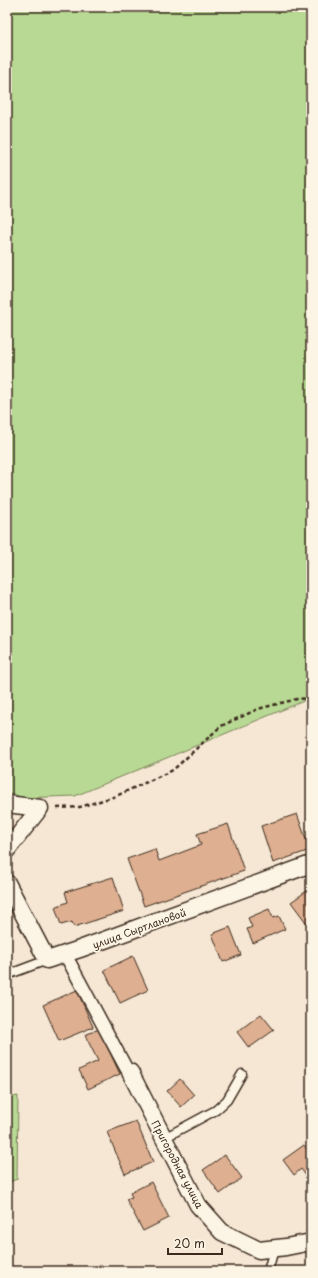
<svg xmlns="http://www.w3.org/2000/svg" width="318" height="1278" font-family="'Playpen Sans',sans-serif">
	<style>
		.green { fill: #b8d993; stroke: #7a8258 }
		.building { fill: #deaf90; stroke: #3b2a1e }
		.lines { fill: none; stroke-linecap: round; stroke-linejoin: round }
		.service-casing { stroke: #3b2a1e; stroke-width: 11 }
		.pedestrian-casing { stroke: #3b2a1e; stroke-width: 15 }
		.minor-casing { stroke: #3b2a1e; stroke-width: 19 }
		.path { stroke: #3b2a1e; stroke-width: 2.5; stroke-dasharray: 4 3; stroke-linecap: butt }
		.service { stroke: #fcf5e5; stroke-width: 8 }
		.pedestrian { stroke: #fcf5e5; stroke-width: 12 }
		.minor { stroke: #fcf5e5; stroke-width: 16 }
		.labels { text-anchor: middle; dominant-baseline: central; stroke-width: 3.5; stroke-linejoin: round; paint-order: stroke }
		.street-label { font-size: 10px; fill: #3b2a1e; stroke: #fcf5e5 }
	</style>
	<rect width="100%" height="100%" fill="#f6e7d4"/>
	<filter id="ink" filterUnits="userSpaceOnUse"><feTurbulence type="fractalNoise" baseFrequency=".025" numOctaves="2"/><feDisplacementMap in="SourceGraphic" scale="8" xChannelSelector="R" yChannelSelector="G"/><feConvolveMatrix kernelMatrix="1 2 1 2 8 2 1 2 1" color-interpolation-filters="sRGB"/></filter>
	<g filter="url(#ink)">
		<path class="green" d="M 7,7 L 311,7 L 311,698 L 75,796 L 22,798 L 7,791 Z
			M 18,1096 L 17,1179 L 7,1183 L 7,1098 Z"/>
		<path class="building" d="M 297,814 L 310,850 L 273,863 L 261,826 Z
			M 228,824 L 244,871 L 144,906 L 127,859 L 155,849 L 159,861 L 201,845 L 197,834 Z
			M 113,877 L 124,911 L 74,927 L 72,922 L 61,925 L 55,907 L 68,902 L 65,892 Z
			M 311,888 L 311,929 L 291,902 Z
			M 269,909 L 273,918 L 279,916 L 285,929 L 253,943 L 247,929 L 252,927 L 248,918 Z
			M 230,927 L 241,955 L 223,962 L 212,934 Z
			M 133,956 L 148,990 L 120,1003 L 104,970 Z
			M 77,990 L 93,1027 L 59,1041 L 43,1005 Z
			M 261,1014 L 274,1030 L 249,1048 L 237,1032 Z
			M 99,1029 L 120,1074 L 88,1089 L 79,1070 L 98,1061 L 85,1035 Z
			M 180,1079 L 194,1095 L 181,1107 L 167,1091 Z
			M 136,1121 L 153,1162 L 125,1174 L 107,1132 Z
			M 304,1145 L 311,1154 L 311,1182 L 301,1169 L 294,1175 L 283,1160 Z
			M 225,1155 L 242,1178 L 220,1194 L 203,1170 Z
			M 151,1182 L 169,1218 L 143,1231 L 126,1199 L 132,1197 L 130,1193 Z"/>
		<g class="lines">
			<defs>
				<path id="service" d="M 7,975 L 47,960
					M 164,1138 L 216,1110 L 227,1100 L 242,1074
					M 268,1271 L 274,1249"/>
				<path id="pedestrian" d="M 65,954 L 126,1068 L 130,1072"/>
				<path id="minor" d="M 7,804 L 40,808 L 7,850
					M 7,883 L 47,960 L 80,949 L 311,864
					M 130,1072 L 198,1205 L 222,1232 L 259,1250 L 286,1247 L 311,1242"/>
			</defs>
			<use href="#service" class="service-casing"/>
			<use href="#pedestrian" class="pedestrian-casing"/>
			<use href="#minor" class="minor-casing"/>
			<path class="path" d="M 57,808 L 80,807 L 116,796 L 173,770 L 221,726 L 258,709 L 297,699 L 311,698"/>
			<use href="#service" class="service"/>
			<use href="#pedestrian" class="pedestrian"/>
			<use href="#minor" class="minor"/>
		</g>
	</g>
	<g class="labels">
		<g class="street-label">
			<text transform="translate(139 928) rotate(-20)">улица Сыртлановой</text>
			<text transform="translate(178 1164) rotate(62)">Пригородная улица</text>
		</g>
	</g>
	<rect width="318" height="1278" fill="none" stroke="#fcf5e5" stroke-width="24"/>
	<rect x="12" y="12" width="294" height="1254" fill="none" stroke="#3b2a1e" stroke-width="1.5" filter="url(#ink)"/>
	<path d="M168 1248v6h54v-6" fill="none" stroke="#3b2a1e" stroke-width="2"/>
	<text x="174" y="1248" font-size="12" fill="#3b2a1e" stroke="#fcf5e5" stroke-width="3" paint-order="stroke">20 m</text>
</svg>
